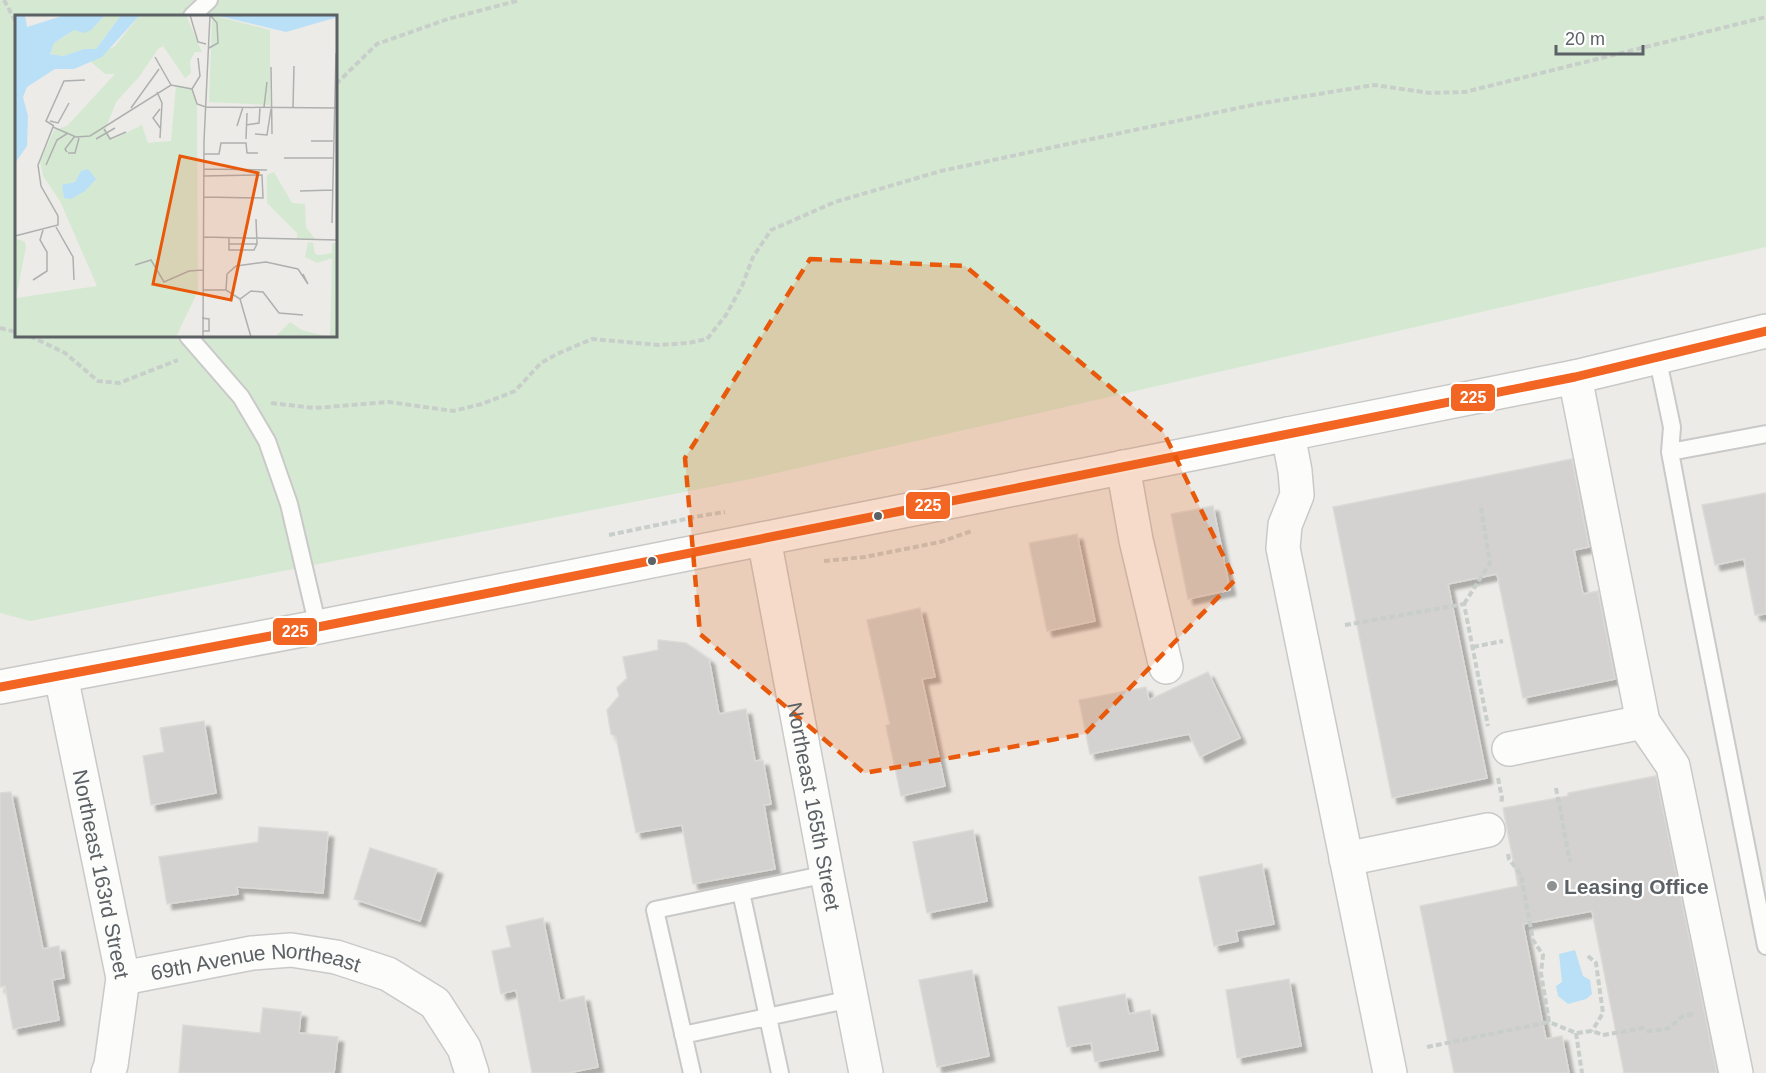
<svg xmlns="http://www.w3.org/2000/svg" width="1766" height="1073" font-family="Helvetica,sans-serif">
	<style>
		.green { fill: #d5e9d2; fill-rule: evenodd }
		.water { fill: #bae0f8 }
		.building { fill: #d3d2d0; stroke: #dcdad6; stroke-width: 1.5; filter: url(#shadow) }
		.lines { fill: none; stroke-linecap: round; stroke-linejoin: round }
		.lane-casing { stroke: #c9c9c9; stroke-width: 20 }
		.street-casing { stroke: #c9c9c9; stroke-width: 36 }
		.secondary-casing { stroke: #c8c8c7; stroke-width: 36 }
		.path { stroke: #c8ceca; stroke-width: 4; stroke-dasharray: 6 3; stroke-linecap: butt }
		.lane { stroke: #fcfcfb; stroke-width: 16 }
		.street { stroke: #fcfcfb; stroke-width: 33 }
		.secondary { stroke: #fcfcfb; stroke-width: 33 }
		.bus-1-casing { stroke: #fff; stroke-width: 14 }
		.bus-1 { stroke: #f26522; stroke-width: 9 }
		.marked { fill: #e8590c; fill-opacity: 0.2; stroke: #e8590c; stroke-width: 4.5; stroke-dasharray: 12 8; stroke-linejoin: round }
		.bus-dot { fill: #5c6165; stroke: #fff; stroke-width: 2 }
		.poi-dot { fill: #8e9192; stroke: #fff; stroke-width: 2 }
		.labels { text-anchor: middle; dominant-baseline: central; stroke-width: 4.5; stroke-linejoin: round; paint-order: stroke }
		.street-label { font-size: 21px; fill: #5c6165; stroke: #fff }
		.poi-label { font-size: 21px; font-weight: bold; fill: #5c6165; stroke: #fff; text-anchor: start }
		.inset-road { fill: none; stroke: #aeb0af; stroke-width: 1.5 }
		.view { fill: #e8590c; fill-opacity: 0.15; stroke: #e8590c; stroke-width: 3 }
		.inset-edge { fill: none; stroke: #5c6165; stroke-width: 3 }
		.line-badge { stroke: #fff; stroke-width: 2 }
		.badge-label { font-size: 16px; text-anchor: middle; font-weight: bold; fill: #fff }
	</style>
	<defs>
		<filter id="shadow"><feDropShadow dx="5.5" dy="5.5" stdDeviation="1.5" flood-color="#0004"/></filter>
	</defs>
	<rect width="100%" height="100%" fill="#ecebe7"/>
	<path class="green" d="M 0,0 L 1766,0 L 1766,247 L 750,479 L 30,621 L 0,613 ZM 16,16 L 336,16 L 336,336 L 16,336 Z"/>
	<path class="water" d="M 1575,950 L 1583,976 L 1590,980 L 1592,994 L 1586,999 L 1568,1004 L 1558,996 L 1556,986 L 1562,982 L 1559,954 Z"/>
	<path class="building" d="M 1572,459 L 1589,547 L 1574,550 L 1583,594 L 1598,591 L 1615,679 L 1523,698 L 1497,574 L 1448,584 L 1487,778 L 1392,798 L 1333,507 Z
		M 1766,493 L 1766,614 L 1755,615 L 1744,559 L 1715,565 L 1702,505 Z
		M 1213,506 L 1230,590 L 1188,599 L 1171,514 Z
		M 1077,534 L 1095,621 L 1047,631 L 1029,543 Z
		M 920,608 L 935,677 L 922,679 L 945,786 L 901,796 L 886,726 L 890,724 L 867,620 Z
		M 658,640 L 686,643 L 709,659 L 719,714 L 746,709 L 755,761 L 763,760 L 771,804 L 764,805 L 775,869 L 693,884 L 682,825 L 636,833 L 616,737 L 611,734 L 607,710 L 619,696 L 617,688 L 627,678 L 623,657 L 658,650 Z
		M 1208,672 L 1240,738 L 1200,757 L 1189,734 L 1090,754 L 1079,700 L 1146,687 L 1149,700 Z
		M 204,721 L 216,793 L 151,805 L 143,756 L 164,752 L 160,728 Z
		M 1656,776 L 1717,1073 L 1624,1073 L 1592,911 L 1523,924 L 1546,1039 L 1562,1036 L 1569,1073 L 1454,1073 L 1420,906 L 1518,886 L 1503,808 L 1568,796 L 1568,793 Z
		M 11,792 L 43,949 L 59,946 L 64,978 L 52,980 L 59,1020 L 13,1029 L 5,986 L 0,987 L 0,793 Z
		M 259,827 L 328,832 L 323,893 L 237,887 L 238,894 L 167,904 L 159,857 L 258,842 Z
		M 973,830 L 987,901 L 927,913 L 913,842 Z
		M 370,848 L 437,869 L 420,921 L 354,899 Z
		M 1262,864 L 1274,924 L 1236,931 L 1238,941 L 1214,946 L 1199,877 Z
		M 543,918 L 560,1001 L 584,996 L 598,1067 L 568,1073 L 532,1073 L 516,990 L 501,994 L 492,951 L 511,947 L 506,926 Z
		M 972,970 L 989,1056 L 937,1067 L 919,980 Z
		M 1289,979 L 1301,1046 L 1237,1058 L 1226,990 Z
		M 1125,994 L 1129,1014 L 1150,1010 L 1158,1050 L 1095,1062 L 1091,1043 L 1067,1047 L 1058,1007 Z
		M 263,1008 L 301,1012 L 299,1033 L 338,1037 L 334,1073 L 179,1073 L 183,1025 L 260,1033 Z"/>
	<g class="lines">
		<defs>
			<path id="lane" d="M 192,16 L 209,0
				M 188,336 L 241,397 L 267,441 L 289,504 L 318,627
				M 1657,356 L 1672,427 L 1670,452 L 1695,585 L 1766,946
				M 1670,452 L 1766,434
				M 683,1035 L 851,999
				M 692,1073 L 655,910 L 741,892
				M 780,1073 L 741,892 L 827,874"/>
			<g id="street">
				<path d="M 1575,377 L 1643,722 L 1673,766 L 1736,1073"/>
				<path d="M 1288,434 L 1295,471 L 1297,495 L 1285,525 L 1283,548 L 1390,1073"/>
				<path d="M 1123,467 L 1136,540 L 1166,667"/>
				<path id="s1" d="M 764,539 L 827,874 L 866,1073"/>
				<path id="s2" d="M 61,676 L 123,978 L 111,1065 L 108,1073"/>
				<path d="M 1509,749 L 1643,722"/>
				<path d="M 1346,859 L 1488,830"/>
				<path id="s3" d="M 123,978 L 252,953 L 291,950 L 336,957 L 388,974 L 435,1003 L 464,1048 L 472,1073"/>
			</g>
			<path id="secondary" d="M 0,687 L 318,627 L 1221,448 L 1288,434 L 1575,377 L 1766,331"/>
		</defs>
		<use href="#lane" class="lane-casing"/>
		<use href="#street" class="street-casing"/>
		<use href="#secondary" class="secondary-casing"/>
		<path class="path" d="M 4,0 L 16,22
			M 336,84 L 377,44 L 448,19 L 520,0
			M 0,328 L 16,332
			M 30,336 L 65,353 L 98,381 L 119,383 L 178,360
			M 271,403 L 314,408 L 389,402 L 453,411 L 482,404 L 515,391 L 541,363 L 557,354 L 592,339 L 659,345 L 688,343 L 707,339 L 726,315 L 742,286 L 753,257 L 771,230 L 835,202 L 941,171 L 1257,104 L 1374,85 L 1430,93 L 1465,92 L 1766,17
			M 609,535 L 705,515 L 725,512
			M 824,561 L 865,557 L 940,542 L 972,531
			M 1464,604 L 1490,563 L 1481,508
			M 1345,625 L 1464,604 L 1488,726
			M 1473,647 L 1503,641
			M 1498,778 L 1502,798 L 1501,803
			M 1556,788 L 1570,862
			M 1508,854 L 1509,859 L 1521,875 L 1533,940 L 1543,955 L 1541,973 L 1549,1022 L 1576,1033 L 1592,1031 L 1603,1035 L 1643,1028 L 1648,1031 L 1667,1029 L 1683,1016 L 1693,1014
			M 1588,956 L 1596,963 L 1603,1013 L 1592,1031
			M 1576,1033 L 1582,1073
			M 1427,1047 L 1549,1022"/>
		<use href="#lane" class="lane"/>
		<use href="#street" class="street"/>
		<use href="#secondary" class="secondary"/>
		<defs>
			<path id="bus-1" d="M 0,687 L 318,627 L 1575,377 L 1766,331"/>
		</defs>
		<use href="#bus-1" class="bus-1-casing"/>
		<use href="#bus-1" class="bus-1"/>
	</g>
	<path class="marked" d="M 810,259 L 965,266 L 1163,431 L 1235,580 L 1085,734 L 864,773 L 700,634 L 685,458 Z"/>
	<g class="bus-dot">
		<circle cx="878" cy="516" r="5"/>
		<circle cx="652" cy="561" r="5"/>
	</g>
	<circle class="poi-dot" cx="1552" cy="886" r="6"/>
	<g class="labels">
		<g class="street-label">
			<text stroke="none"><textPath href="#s1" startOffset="272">Northeast 165th Street</textPath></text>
			<text stroke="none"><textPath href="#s2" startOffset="202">Northeast 163rd Street</textPath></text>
			<text stroke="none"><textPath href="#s3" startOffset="135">69th Avenue Northeast</textPath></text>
		</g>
		<g class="poi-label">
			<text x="1564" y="886">Leasing Office</text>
		</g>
	</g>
	<g transform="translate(15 15)">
		<rect width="322" height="322" fill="#ecebe7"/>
		<path d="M 90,0 L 106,0 L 81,34 L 69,34 L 48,41 L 35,39 L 39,28 L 59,15 L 77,12 ZM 125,0 L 171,0 L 187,37 L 180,37 L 175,46 L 176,58 L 170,63 L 148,31 L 143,34 L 124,62 L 101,87 L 91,113 L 97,125 L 127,110 L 133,128 L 156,126 L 161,70 L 177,74 L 182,89 L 183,276 L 161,322 L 0,322 L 0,223 L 10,227 L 11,232 L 1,283 L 82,271 L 45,186 L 28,161 L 25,146 L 39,115 L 52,111 L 100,59 L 90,59 L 75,46 L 100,31 ZM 197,0 L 255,15 L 255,90 L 194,87 ZM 259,157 L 277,188 L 290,189 L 291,212 L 300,224 L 282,224 L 282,218 L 252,188 L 252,160 ZM 293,227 L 298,228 L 300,239 L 305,240 L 317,238 L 317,228 L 322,228 L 322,322 L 315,322 L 317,243 L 302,248 L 290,242 ZM 275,307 L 287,315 L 313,322 L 260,322 Z" fill="#d5e9d2"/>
		<path d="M 0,0 L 10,0 L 12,12 L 50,0 L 90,0 L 76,15 L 69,18 L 59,15 L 39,28 L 35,39 L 48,41 L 69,34 L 81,34 L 106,0 L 125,0 L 87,42 L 59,54 L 40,54 L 12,72 L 8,82 L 13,101 L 12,131 L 0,148 ZM 200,0 L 322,0 L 323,2 L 271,17 ZM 73,154 L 81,164 L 70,176 L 56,184 L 49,183 L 47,170 L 60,167 L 66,156 Z" fill="#bae0f8"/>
		<path class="inset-road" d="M 175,0 L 183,27 L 191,29M 194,33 L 203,28 L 202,8 L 195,0M 140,42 L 156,70M 256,52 L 257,119M 177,74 L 185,61 L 183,43M 142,77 L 147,88 L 145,123M 191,92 L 323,93M 249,92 L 252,67M 278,92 L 279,51M 116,93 L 144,54M 145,94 L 138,103 L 146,114M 35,106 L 43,108 L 54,88M 231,110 L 244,108 L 245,93M 39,111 L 31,106 L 49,66 L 70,65M 222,111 L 228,92M 89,114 L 95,124 L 111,117M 240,119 L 252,120 L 256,94M 81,124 L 100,113M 231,124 L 232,98M 296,126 L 318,126M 52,137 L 50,134 L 60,121M 53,138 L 60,138 L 64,123M 189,139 L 204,139 L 206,128 L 231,128 L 232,138 L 243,138M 269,143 L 318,143M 31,150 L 42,125 L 53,118M 189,154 L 252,155M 285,176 L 318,175M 189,182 L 248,183 L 247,160 L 189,161M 317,208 L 321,38M 41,212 L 58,242 L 59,265M 0,221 L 43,210 L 43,201 L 26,171 L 23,150 L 38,112 L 61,122 L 75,121 L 156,70 L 177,74 L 182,89 L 191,92M 189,222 L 323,225M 214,222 L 214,229 L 242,229 L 241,204M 214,229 L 214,235 L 239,235 L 242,229M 120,250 L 136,245 L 149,267 L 174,256 L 188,255M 18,265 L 32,256 L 32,237 L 25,225 L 28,215M 189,275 L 211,275 L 225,284 L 236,276 L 248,277 L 264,298 L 288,300M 211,275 L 212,259 L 221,251 L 251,247 L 283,254 L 293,269 L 288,259M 225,284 L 236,322M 187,303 L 194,304 L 194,316 L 188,316M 188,322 L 189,126 L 195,0"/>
		<path class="view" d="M 165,141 L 243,158 L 216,285 L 138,269 Z"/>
		<rect width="322" height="322" class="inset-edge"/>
	</g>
	<g class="line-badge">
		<rect x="1450" y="383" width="46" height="29" rx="6" fill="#f26522"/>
		<rect x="905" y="491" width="46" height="29" rx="6" fill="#f26522"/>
		<rect x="272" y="617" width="46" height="29" rx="6" fill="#f26522"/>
	</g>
	<g class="badge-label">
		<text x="1473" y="403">225</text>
		<text x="928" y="511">225</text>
		<text x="295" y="637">225</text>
	</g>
	<path d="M1556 45v9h87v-9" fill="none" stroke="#5c6165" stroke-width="3"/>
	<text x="1565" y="45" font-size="18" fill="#5c6165" stroke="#ffffff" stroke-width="4.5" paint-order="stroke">20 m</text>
</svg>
